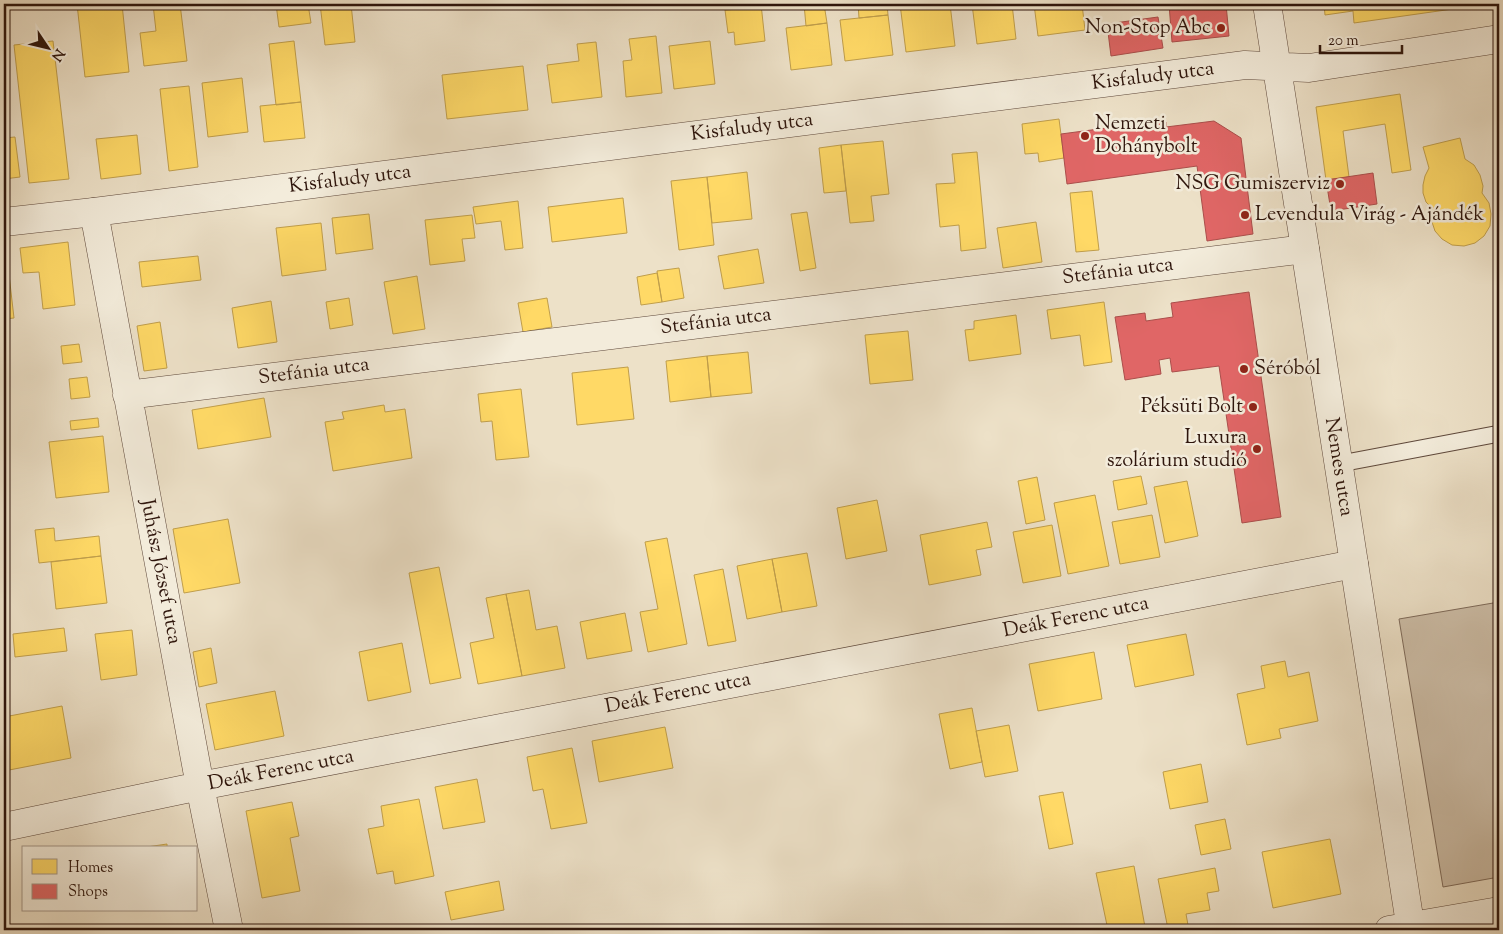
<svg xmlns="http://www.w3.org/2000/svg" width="1503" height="934" font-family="'Sorts Mill Goudy',serif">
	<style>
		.green { fill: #cdbea8; stroke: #7e6a5a }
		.homes { fill: #ffd966; stroke: #c09e4b }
		.shops { fill: #e06666; stroke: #ab4e4b }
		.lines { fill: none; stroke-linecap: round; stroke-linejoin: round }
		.service-casing { stroke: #5e483b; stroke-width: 18 }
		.minor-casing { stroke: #5e483b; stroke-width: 29 }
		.tertiary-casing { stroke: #5e483b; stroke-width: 29 }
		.service { stroke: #f3ecdb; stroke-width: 16 }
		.minor { stroke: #f3ecdb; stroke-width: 28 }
		.tertiary { stroke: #f3ecdb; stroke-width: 28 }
		.poi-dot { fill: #8f2418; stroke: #f3ecdb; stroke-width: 2 }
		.labels { text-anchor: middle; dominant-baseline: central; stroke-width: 5; stroke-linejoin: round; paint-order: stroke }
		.poi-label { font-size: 20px; fill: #2e150c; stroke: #f3ecdb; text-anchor: end }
		.street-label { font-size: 20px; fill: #2e150c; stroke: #f3ecdb }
	</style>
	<rect width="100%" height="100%" fill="#ede1c8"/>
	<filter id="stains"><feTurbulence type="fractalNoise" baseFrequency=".004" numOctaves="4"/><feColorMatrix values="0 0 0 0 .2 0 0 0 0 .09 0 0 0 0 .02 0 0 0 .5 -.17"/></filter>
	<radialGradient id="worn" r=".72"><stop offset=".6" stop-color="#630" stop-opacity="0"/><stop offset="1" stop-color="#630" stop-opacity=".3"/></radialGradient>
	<path class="green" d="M 1499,602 L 1499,877 L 1443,887 L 1399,619 Z"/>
	<path class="homes" d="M 77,4 L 122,4 L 129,72 L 85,77 Z
		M 153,4 L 180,4 L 187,61 L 144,66 L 140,33 L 156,31 Z
		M 276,4 L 308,4 L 311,23 L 279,27 Z
		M 320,4 L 351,4 L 355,42 L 325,45 Z
		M 739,4 L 761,4 L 765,41 L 735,45 L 734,32 L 728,33 L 725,10 L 739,9 Z
		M 804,4 L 824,4 L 827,23 L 806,26 Z
		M 858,4 L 887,4 L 888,15 L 859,18 Z
		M 900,4 L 950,4 L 955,46 L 906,52 Z
		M 972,4 L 1012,4 L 1016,39 L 977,44 Z
		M 1034,4 L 1082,4 L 1085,30 L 1038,36 Z
		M 1324,4 L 1488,4 L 1354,23 L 1353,11 L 1325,15 Z
		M 888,15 L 893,55 L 845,61 L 840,20 Z
		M 827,23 L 832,65 L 791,70 L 786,28 Z
		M 656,36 L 662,93 L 626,97 L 623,61 L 632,60 L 629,39 Z
		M 53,41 L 69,179 L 29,183 L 14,45 Z
		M 294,41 L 301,102 L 276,105 L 269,44 Z
		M 710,41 L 715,84 L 674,89 L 669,46 Z
		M 596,42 L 602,97 L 552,103 L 547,65 L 579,61 L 577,44 Z
		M 523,66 L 528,110 L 447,119 L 442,75 Z
		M 242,78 L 248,132 L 208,137 L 202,83 Z
		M 189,86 L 198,167 L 169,171 L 160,89 Z
		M 1400,94 L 1411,170 L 1392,173 L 1385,124 L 1343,131 L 1349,177 L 1326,180 L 1316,107 Z
		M 301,102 L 305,138 L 264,142 L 260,106 Z
		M 1059,119 L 1064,158 L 1039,162 L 1038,153 L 1025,154 L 1022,124 Z
		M 137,135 L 141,174 L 101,179 L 96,139 Z
		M 15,137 L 20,177 L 4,179 L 4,138 Z
		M 1460,138 L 1465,159 L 1474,165 L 1480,175 L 1483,186 L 1482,193 L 1489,203 L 1491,214 L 1490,226 L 1484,236 L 1475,243 L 1464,246 L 1452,245 L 1442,239 L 1435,231 L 1432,222 L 1431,214 L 1432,208 L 1426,202 L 1423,193 L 1423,185 L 1425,176 L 1429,168 L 1423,147 Z
		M 883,141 L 889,194 L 871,196 L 874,221 L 850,223 L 841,145 Z
		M 841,145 L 846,191 L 824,193 L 819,148 Z
		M 977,152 L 986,248 L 961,251 L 959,225 L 940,227 L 936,184 L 955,183 L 952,154 Z
		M 747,172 L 752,219 L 712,223 L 707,177 Z
		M 707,177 L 714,245 L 679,250 L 671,181 Z
		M 1092,191 L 1099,250 L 1076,252 L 1070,193 Z
		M 623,198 L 627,233 L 552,242 L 548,207 Z
		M 518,201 L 523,248 L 505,250 L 501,221 L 476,224 L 473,207 Z
		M 807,212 L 816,268 L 800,271 L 791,214 Z
		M 369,214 L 373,249 L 336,254 L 332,218 Z
		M 472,215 L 475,238 L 462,239 L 465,261 L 430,265 L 425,220 Z
		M 1036,222 L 1042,262 L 1003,268 L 997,228 Z
		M 321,223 L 326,270 L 282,276 L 276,228 Z
		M 68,242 L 75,305 L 43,309 L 39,272 L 23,273 L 20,248 Z
		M 758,249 L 764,283 L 724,289 L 718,256 Z
		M 198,256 L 201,280 L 142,287 L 139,262 Z
		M 4,266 L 8,266 L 14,318 L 4,319 Z
		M 679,268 L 684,298 L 662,302 L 657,271 Z
		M 657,273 L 662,302 L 641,305 L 637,277 Z
		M 417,276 L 425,329 L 393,334 L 384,282 Z
		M 349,298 L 353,325 L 330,329 L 326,302 Z
		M 547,298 L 552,327 L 523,332 L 518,303 Z
		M 271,301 L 277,342 L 238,348 L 232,308 Z
		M 1104,302 L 1112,362 L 1084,366 L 1080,335 L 1051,339 L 1047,310 Z
		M 1016,315 L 1021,354 L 969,361 L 965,330 L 974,329 L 974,321 Z
		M 160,322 L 167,368 L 144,371 L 137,326 Z
		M 908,331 L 913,380 L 870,384 L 865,335 Z
		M 79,344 L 82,362 L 63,364 L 61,346 Z
		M 748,352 L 752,393 L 711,397 L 707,356 Z
		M 707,356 L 711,397 L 670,402 L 666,361 Z
		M 628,367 L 634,419 L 577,425 L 572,373 Z
		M 87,377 L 90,397 L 71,399 L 69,379 Z
		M 521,389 L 529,457 L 496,460 L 492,421 L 481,422 L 478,394 Z
		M 264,398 L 271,437 L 198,449 L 192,410 Z
		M 384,405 L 385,412 L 405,409 L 412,458 L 333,471 L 325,422 L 344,419 L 342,412 Z
		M 98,418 L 99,427 L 71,430 L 70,421 Z
		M 103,436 L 109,492 L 56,498 L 49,442 Z
		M 1141,476 L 1147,504 L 1118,510 L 1113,481 Z
		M 1037,477 L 1045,520 L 1026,524 L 1018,481 Z
		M 1187,481 L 1198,536 L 1165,543 L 1154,487 Z
		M 1095,495 L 1109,566 L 1068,574 L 1054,503 Z
		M 877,500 L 887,551 L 846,559 L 837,508 Z
		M 1152,515 L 1160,557 L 1120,564 L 1112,522 Z
		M 228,519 L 240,583 L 184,593 L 173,529 Z
		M 987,522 L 992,547 L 976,550 L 981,575 L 929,585 L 920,535 Z
		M 1052,525 L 1061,576 L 1023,583 L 1013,532 Z
		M 54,528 L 55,541 L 99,536 L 101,556 L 39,563 L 35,530 Z
		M 667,538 L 687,644 L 648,652 L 640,612 L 658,609 L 645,542 Z
		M 807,553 L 817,606 L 782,612 L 772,559 Z
		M 101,556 L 107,603 L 56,609 L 51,562 Z
		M 772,559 L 782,612 L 747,619 L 737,566 Z
		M 439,567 L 461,678 L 430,684 L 409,573 Z
		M 723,569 L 736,641 L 708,646 L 694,575 Z
		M 529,590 L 536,630 L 557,626 L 565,668 L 522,676 L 506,594 Z
		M 506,594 L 522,676 L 478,684 L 470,643 L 494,638 L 486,598 Z
		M 625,613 L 632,651 L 587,659 L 580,622 Z
		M 64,628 L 67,651 L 15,657 L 13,634 Z
		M 132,630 L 137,675 L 101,680 L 95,634 Z
		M 1186,634 L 1194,675 L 1135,687 L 1127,645 Z
		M 402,643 L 411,692 L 368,701 L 359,652 Z
		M 211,648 L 217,683 L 199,687 L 193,652 Z
		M 1094,652 L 1102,699 L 1038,711 L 1029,664 Z
		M 1285,661 L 1288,677 L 1309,672 L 1318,721 L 1279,729 L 1281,738 L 1247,745 L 1237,694 L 1265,688 L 1261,666 Z
		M 275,691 L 284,736 L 215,750 L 206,704 Z
		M 62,706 L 71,758 L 4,771 L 4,717 Z
		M 972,708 L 982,762 L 950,769 L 939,714 Z
		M 1009,725 L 1018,771 L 985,777 L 976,731 Z
		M 665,727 L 673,768 L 599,782 L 592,741 Z
		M 572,748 L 587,823 L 551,829 L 543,789 L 533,791 L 527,757 Z
		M 1201,764 L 1208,802 L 1170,809 L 1163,772 Z
		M 477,779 L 485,822 L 443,829 L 435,787 Z
		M 1063,792 L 1073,844 L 1049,849 L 1039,796 Z
		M 419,799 L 434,876 L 395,884 L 393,871 L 377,874 L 368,829 L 384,826 L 381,806 Z
		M 292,802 L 299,836 L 290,838 L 300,891 L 262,898 L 246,811 Z
		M 1225,819 L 1231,849 L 1201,855 L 1195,825 Z
		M 1330,839 L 1341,894 L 1273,908 L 1262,852 Z
		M 167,844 L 167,848 L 140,848 Z
		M 1134,866 L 1145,927 L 1126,930 L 1108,930 L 1096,873 Z
		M 1215,868 L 1219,891 L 1207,893 L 1210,910 L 1186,914 L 1188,925 L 1168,929 L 1158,879 Z
		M 499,881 L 504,910 L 451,920 L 445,892 Z"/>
	<path class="shops" d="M 1169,4 L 1180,4 L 1181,10 L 1198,8 L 1197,4 L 1226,4 L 1229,36 L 1172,42 Z
		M 1158,17 L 1163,48 L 1111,56 L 1107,24 Z
		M 1214,121 L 1241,138 L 1253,234 L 1207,241 L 1197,166 L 1067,184 L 1061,134 L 1114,127 L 1115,129 L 1166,122 L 1166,127 Z
		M 1373,173 L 1377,204 L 1331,211 L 1326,180 Z
		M 1249,292 L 1281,517 L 1242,523 L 1219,366 L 1172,372 L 1170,358 L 1159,360 L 1161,374 L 1125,380 L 1115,317 L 1145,313 L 1146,321 L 1173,317 L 1171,303 Z"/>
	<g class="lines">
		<defs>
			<path id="service" d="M 1338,464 L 1497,434"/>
			<path id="minor" d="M 94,212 L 200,786 L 229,930
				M 127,395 L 1305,249
				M 4,827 L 200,786 L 1354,564
				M 1389,930 L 1499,911"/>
			<path id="tertiary" d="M 1267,4 L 1411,930
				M 4,222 L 94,212 L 1245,65 L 1309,68 L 1499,39"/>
		</defs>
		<use href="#service" class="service-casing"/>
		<use href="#minor" class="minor-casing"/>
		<use href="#tertiary" class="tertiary-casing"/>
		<use href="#service" class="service"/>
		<use href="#minor" class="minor"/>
		<use href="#tertiary" class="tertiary"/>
	</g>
	<g class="poi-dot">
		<circle cx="1221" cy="28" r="5"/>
		<circle cx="1085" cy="136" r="5"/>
		<circle cx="1340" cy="184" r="5"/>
		<circle cx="1245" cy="215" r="5"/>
		<circle cx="1244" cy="369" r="5"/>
		<circle cx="1253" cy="407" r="5"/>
		<circle cx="1257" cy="449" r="5"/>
	</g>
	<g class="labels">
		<g class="poi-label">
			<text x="1211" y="28">Non-Stop Abc</text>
			<text x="1095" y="124" text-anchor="start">Nemzeti<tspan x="1095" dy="23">Dohánybolt</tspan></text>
			<text x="1330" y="184">NSG Gumiszerviz</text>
			<text x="1255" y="215" text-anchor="start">Levendula Virág - Ajándék</text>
			<text x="1254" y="369" text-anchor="start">Séróból</text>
			<text x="1243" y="407">Péksüti Bolt</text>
			<text x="1247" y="438">Luxura<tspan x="1247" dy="23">szolárium studió</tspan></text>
		</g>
		<g class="street-label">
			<text transform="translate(1153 77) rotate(-7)">Kisfaludy utca</text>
			<text transform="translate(752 128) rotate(-7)">Kisfaludy utca</text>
			<text transform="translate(350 180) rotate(-7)">Kisfaludy utca</text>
			<text transform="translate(1118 272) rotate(-7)">Stefánia utca</text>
			<text transform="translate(716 322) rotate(-7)">Stefánia utca</text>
			<text transform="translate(314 372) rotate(-7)">Stefánia utca</text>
			<text transform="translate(1338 467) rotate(81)">Nemes utca</text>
			<text transform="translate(160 572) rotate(79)">Juhász József utca</text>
			<text transform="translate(1076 618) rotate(-11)">Deák Ferenc utca</text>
			<text transform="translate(678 694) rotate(-11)">Deák Ferenc utca</text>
			<text transform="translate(281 771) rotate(-11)">Deák Ferenc utca</text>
		</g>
	</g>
	<rect width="1503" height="934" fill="none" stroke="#ede1c8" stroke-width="20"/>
	<rect x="5" y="5" width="1493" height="924" fill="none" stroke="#2e150c" stroke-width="2.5"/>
	<rect x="10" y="10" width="1483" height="914" fill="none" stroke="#2e150c"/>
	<rect x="22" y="846" width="175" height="65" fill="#f3ecdb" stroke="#a49688"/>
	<rect x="32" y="859" width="25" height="15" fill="#ffd966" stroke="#a49688"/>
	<text x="68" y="872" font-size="15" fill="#2e150c">Homes</text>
	<rect x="32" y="884" width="25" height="15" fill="#e06666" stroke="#a49688"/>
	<text x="68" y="896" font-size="15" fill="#2e150c">Shops</text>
	<g transform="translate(48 48) rotate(125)" stroke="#f3ecdb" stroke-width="4" paint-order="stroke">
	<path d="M0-4L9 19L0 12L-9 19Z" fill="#2e150c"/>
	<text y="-8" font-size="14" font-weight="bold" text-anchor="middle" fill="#2e150c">N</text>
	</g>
	<path d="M1320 45v8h82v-8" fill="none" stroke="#2e150c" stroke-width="2.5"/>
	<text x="1328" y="45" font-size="15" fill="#2e150c" stroke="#f3ecdb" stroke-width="4" paint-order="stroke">20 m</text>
	<rect width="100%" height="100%" filter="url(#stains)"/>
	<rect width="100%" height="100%" fill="url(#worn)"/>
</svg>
